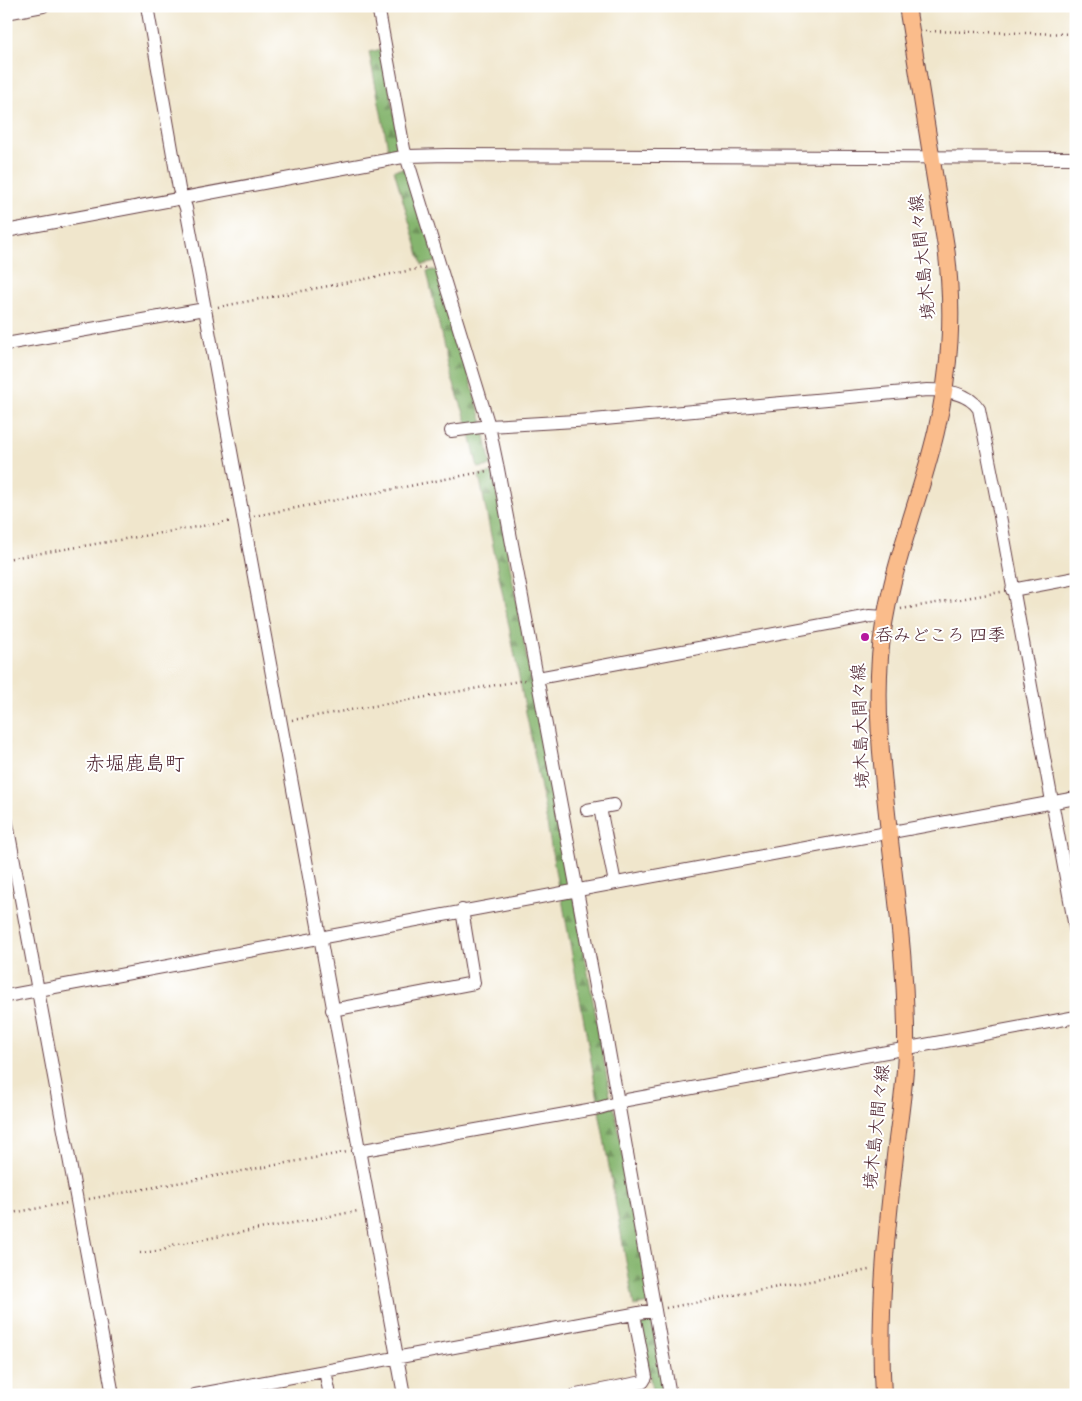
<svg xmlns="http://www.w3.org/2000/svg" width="1082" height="1401" font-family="'Indie Flower','Klee One',sans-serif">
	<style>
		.forest { fill: url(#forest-firs); stroke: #686a4c }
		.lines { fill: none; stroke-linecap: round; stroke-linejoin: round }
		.minor-casing { stroke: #633d43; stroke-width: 14 }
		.major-casing { stroke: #633d43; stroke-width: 18 }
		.path { stroke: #633d43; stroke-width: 2.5; stroke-dasharray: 1 4; stroke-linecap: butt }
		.minor { stroke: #fff; stroke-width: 12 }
		.major { stroke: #fabc8b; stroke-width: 16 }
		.poi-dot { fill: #b5179e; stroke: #fff; stroke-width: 2 }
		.labels { text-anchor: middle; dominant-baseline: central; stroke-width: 4; stroke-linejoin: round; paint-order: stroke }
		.street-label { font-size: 18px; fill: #4a1f2b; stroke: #fff }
		.poi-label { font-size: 18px; fill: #4a1f2b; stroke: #fff; text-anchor: start }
		.quarter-label { font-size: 20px; fill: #4a1f2b; stroke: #fff }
	</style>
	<defs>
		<pattern id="forest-firs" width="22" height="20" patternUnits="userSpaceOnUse" patternTransform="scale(1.25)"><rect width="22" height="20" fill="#85b56e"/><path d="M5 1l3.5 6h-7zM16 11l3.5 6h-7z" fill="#6f935b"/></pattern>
	</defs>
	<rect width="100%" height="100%" fill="#fff"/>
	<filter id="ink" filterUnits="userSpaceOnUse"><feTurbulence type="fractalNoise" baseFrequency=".02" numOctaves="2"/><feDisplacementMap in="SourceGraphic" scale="10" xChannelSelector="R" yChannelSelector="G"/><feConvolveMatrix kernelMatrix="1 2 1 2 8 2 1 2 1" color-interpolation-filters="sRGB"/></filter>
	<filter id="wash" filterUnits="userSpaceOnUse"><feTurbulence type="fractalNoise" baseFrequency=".0096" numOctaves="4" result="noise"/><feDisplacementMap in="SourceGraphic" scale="20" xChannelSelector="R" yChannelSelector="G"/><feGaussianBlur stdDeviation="1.12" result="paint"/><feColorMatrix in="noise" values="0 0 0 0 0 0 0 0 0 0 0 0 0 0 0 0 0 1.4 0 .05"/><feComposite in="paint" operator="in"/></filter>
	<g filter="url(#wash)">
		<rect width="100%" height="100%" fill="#f0e6cc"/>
		<path class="forest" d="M 382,49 L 401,151 L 389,153 L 369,52 Z
			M 407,168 L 436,262 L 422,265 L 394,170 Z
			M 433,270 L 438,271 L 482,420 L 491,466 L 478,468 L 467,422 L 449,370 L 427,271 Z
			M 493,473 L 531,681 L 535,686 L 573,884 L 558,887 L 540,783 L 479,475 Z
			M 574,896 L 611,1100 L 599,1105 L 562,899 Z
			M 614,1106 L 650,1303 L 634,1306 L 599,1111 Z
			M 650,1315 L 666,1395 L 653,1395 L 639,1316 Z"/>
	</g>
	<g filter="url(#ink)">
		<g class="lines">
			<defs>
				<path id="minor" d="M 147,6 L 179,189 L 186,208 L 205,309 L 404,1395
					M 378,6 L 404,149 L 489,426 L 498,469 L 596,992 L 600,1001 L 670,1395
					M 6,13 L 43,6
					M 6,231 L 408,156 L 447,155 L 1076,158
					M 6,344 L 205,309
					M 451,431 L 489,426 L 593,420 L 927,390 C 945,390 968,392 979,409 L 998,505 L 1076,933
					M 1012,590 L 1076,578
					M 538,678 L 870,616 L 885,617
					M 600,808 L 615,883
					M 587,810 L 614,805
					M 6,818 L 113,1395
					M 6,996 L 1076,798
					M 332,1010 L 474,983 L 462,910
					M 358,1151 L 599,1108 L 627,1100 L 1076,1017
					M 325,1371 L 330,1395
					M 195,1395 L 655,1310
					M 576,1395 L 643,1382 L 646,1377 L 634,1314"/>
				<path id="major" d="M 883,1395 C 878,1315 886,1235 895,1156 C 899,1120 906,1083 906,1046 C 907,955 891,864 883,774 C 879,735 877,696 880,657 C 886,578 918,508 936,432 C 951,368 954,311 946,247 L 907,6"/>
			</defs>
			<use href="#minor" class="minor-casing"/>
			<use href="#major" class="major-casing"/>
			<path class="path" d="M 925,31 L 1076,34
				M 218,307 L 428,267
				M 254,516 L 487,471
				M 6,559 L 232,521
				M 901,609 L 1001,592
				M 292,720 L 525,680
				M 89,1199 L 347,1152
				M 6,1214 L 67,1203
				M 140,1253 L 164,1250 L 172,1245 L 358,1211
				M 666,1308 L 869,1270"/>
			<use href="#minor" class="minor"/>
			<use href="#major" class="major"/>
		</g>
	</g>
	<circle class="poi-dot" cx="865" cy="637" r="5"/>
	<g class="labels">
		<g class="street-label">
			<text transform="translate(924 257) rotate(-96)">境木島大間々線</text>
			<text transform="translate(862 726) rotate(-92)">境木島大間々線</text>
			<text transform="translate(878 1127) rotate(-84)">境木島大間々線</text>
		</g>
		<g class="poi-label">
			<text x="875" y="637">呑みどころ 四季</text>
		</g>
		<g class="quarter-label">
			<text x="135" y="765">赤堀鹿島町</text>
		</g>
	</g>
	<rect width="1082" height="1401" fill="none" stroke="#fff" stroke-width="25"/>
</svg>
